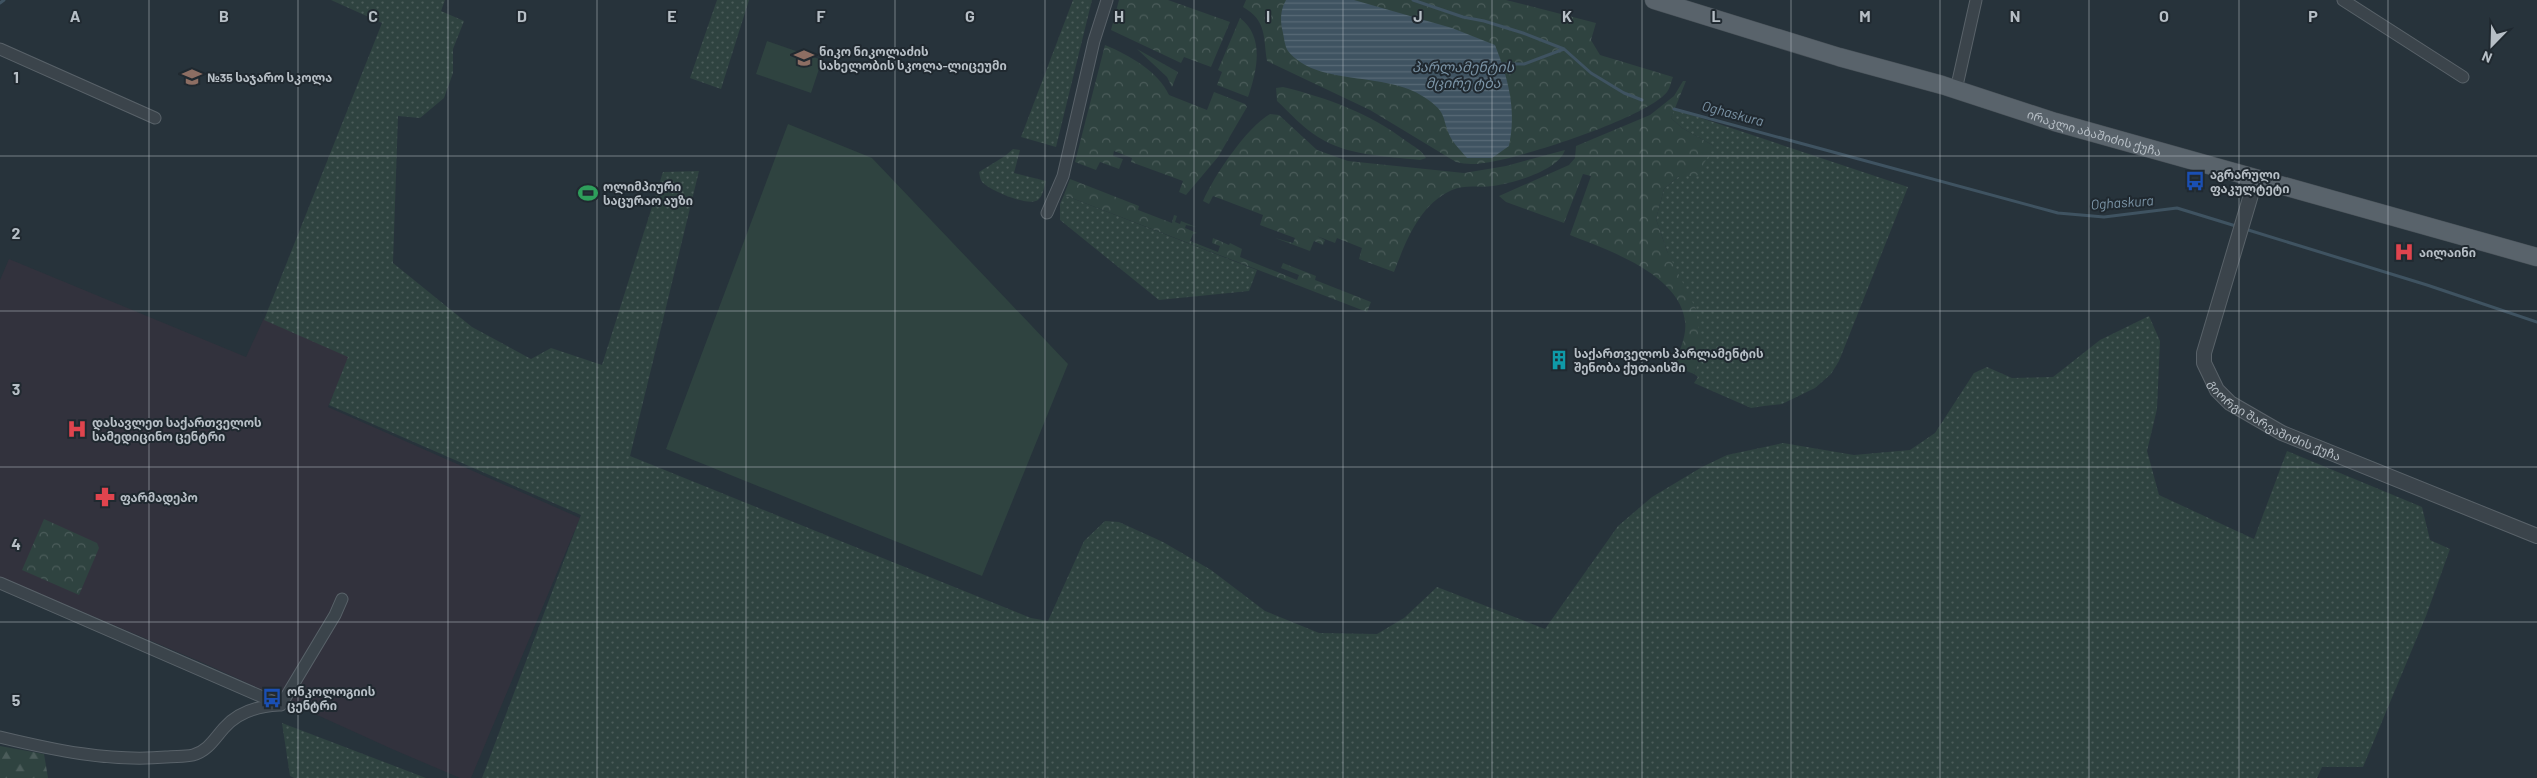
<svg xmlns="http://www.w3.org/2000/svg" width="2537" height="778" font-family="Barlow,'Noto Sans Georgian',sans-serif">
	<style>
		.medical { fill: #32323d }
		.grass { fill: url(#grass-dots) }
		.forest { fill: url(#forest-firs) }
		.park { fill: url(#park-crowns) }
		.pitch { fill: #2f4340 }
		.water { fill: url(#water-rules) }
		.lines { fill: none; stroke-linecap: round; stroke-linejoin: round }
		.stream { stroke: #3f5361; stroke-width: 3 }
		.minor-casing { stroke: #596269; stroke-width: 13 }
		.tertiary-casing { stroke: #596269; stroke-width: 16 }
		.primary-casing { stroke: #475057; stroke-width: 19 }
		.minor { stroke: #3b444b; stroke-width: 11 }
		.tertiary { stroke: #3b444b; stroke-width: 14 }
		.primary { stroke: #59636b; stroke-width: 18 }
		.grid { fill: none; stroke: #b7bfc6; stroke-width: 1; stroke-opacity: 0.55 }
		.labels { text-anchor: middle; dominant-baseline: central; stroke-width: 4; stroke-linejoin: round; paint-order: stroke }
		.poi-label { font-size: 12px; font-weight: bold; fill: #b7bfc6; stroke: #202930; text-anchor: start }
		.street-label { font-size: 12px; fill: #b7bfc6; stroke: #202930 }
		.water-label { font-size: 14px; font-style: italic; fill: #7b94a6; stroke: #202930 }
		.grid-label { font-size: 16px; text-anchor: middle; font-weight: bold; fill: #b7bfc6; stroke: #202930; stroke-width: 4; stroke-linejoin: round; paint-order: stroke }
	</style>
	<defs>
		<pattern id="grass-dots" width="8" height="8" patternUnits="userSpaceOnUse" patternTransform="scale(1.25)"><rect width="8" height="8" fill="#2f4340"/><path d="M2 2h.1M6 6h.1" fill="none" stroke="#4b5c5a" stroke-width="1.8" stroke-linecap="round"/></pattern>
		<pattern id="forest-firs" width="22" height="20" patternUnits="userSpaceOnUse" patternTransform="scale(1.25)"><rect width="22" height="20" fill="#2f4340"/><path d="M5 1l3.5 6h-7zM16 11l3.5 6h-7z" fill="#4b5c5a"/></pattern>
		<pattern id="park-crowns" width="20" height="18" patternUnits="userSpaceOnUse" patternTransform="scale(1.25)"><rect width="20" height="18" fill="#2f4340"/><path d="M2 6a3 3 0 1 1 6 0M12 15a3 3 0 1 1 6 0" fill="none" stroke="#4b5c5a"/></pattern>
		<pattern id="water-rules" width="6" height="5" patternUnits="userSpaceOnUse" patternTransform="scale(1.25)"><rect width="6" height="5" fill="#3f5361"/><path d="M0 2.5h6" fill="none" stroke="#586a76"/></pattern>
	</defs>
	<rect width="100%" height="100%" fill="#27333b"/>
	<path class="medical" d="M 9,259 L 246,357 L 264,318 L 350,356 L 328,407 L 580,518 L 471,778 L 460,778 L 392,749 L 201,662 L 0,577 L 0,280 Z"/>
	<path class="grass" d="M 331,0 L 445,0 L 441,11 L 464,21 L 453,49 L 453,73 L 444,98 L 420,118 L 398,116 L 393,263 L 472,327 L 531,359 L 551,348 L 602,365 L 663,172 L 699,171 L 630,456 L 1031,618 L 1048,621 L 1084,541 L 1105,521 L 1119,522 L 1163,542 L 1211,570 L 1265,611 L 1319,633 L 1377,634 L 1404,618 L 1437,587 L 1545,629 L 1618,526 L 1652,497 L 1702,467 L 1727,455 L 1783,443 L 1854,455 L 1910,450 L 1935,433 L 1974,373 L 1987,367 L 2012,378 L 2053,377 L 2100,340 L 2149,316 L 2160,341 L 2157,409 L 2147,451 L 2159,495 L 2254,539 L 2287,451 L 2422,507 L 2430,540 L 2450,549 L 2426,616 L 2363,767 L 2322,767 L 2317,778 L 482,778 L 581,515 L 329,405 L 348,357 L 264,320 L 382,23 Z
		M 717,0 L 749,0 L 721,89 L 690,78 Z
		M 1073,0 L 1092,0 L 1056,147 L 1021,137 Z
		M 1674,109 L 1908,187 L 1839,361 L 1831,374 L 1815,388 L 1782,404 L 1764,406 L 1751,408 L 1694,383 L 1698,377 L 1694,374 L 1702,352 L 1656,219 L 1664,189 L 1714,146 L 1682,128 L 1671,118 Z
		M 1013,149 L 1020,150 L 1014,173 L 1046,181 C 1044,187 1043,196 1038,200 C 1028,207 992,191 983,183 C 980,180 980,176 979,172 L 1005,156 Z
		M 1064,195 L 1257,270 L 1249,291 L 1159,300 L 1060,220 L 1060,204 Z
		M 282,723 L 426,778 L 294,778 L 290,776 Z"/>
	<path class="forest" d="M 0,746 L 44,754 L 48,778 L 0,778 Z"/>
	<path class="park" d="M 1119,0 L 1168,0 L 1230,22 L 1211,67 L 1184,57 L 1181,63 L 1111,30 Z
		M 1246,0 L 1506,0 L 1596,23 L 1591,40 L 1600,55 L 1673,77 C 1671,82 1670,88 1667,92 C 1647,118 1505,165 1471,164 C 1466,164 1461,163 1456,162 L 1370,110 L 1267,61 C 1263,36 1267,21 1243,7 Z
		M 1240,18 C 1265,37 1257,71 1248,97 L 1217,85 L 1222,72 L 1218,70 Z
		M 1105,45 C 1129,55 1158,71 1169,95 L 1207,110 L 1214,92 L 1245,104 L 1247,107 L 1218,157 L 1186,195 L 1179,192 L 1183,181 L 1131,162 L 1132,158 L 1114,151 L 1113,156 L 1123,159 L 1119,169 L 1100,162 L 1096,170 L 1075,162 Z
		M 1137,49 L 1178,72 L 1172,87 L 1167,77 Z
		M 1683,81 L 1686,81 L 1671,118 L 1682,128 L 1714,146 L 1697,176 L 1679,176 L 1664,189 L 1656,219 L 1667,251 L 1696,309 L 1702,352 L 1694,374 L 1674,366 C 1679,351 1687,337 1685,321 C 1679,274 1608,250 1570,235 L 1591,176 L 1583,174 L 1564,223 L 1506,202 L 1499,196 L 1569,165 L 1575,158 L 1576,146 L 1650,115 L 1674,96 Z
		M 1283,87 C 1328,98 1369,113 1406,141 C 1413,146 1422,150 1426,158 L 1420,160 C 1386,156 1347,156 1318,137 C 1303,128 1290,113 1277,101 L 1276,88 Z
		M 1270,114 L 1279,115 L 1317,150 L 1348,161 L 1464,173 L 1506,166 L 1565,150 C 1558,171 1513,183 1493,186 C 1479,188 1465,184 1452,190 C 1419,205 1406,241 1394,272 L 1359,259 L 1362,248 L 1337,238 L 1335,243 L 1317,236 L 1325,240 L 1323,245 L 1314,241 L 1310,251 L 1275,238 L 1293,243 L 1295,238 L 1260,225 L 1263,215 L 1213,196 L 1209,204 L 1203,201 C 1214,176 1246,128 1270,114 Z
		M 1070,179 L 1139,206 L 1138,210 L 1172,223 L 1174,215 L 1177,216 L 1175,222 L 1180,224 L 1181,221 L 1196,227 L 1186,225 L 1185,228 L 1197,233 L 1193,234 L 1190,241 L 1218,252 L 1220,246 L 1212,243 L 1213,238 L 1229,245 L 1230,243 L 1242,249 L 1240,257 L 1297,280 L 1299,275 L 1281,268 L 1283,263 L 1316,276 L 1315,280 L 1371,302 L 1367,312 L 1064,195 Z
		M 44,519 L 97,543 L 99,548 L 79,595 L 22,570 Z"/>
	<path class="pitch" d="M 767,41 L 822,60 L 811,93 L 756,74 Z
		M 788,124 L 872,158 L 1068,364 L 982,576 L 666,449 Z"/>
	<path class="water" d="M 1286,0 L 1354,0 L 1452,28 L 1495,45 C 1508,78 1517,110 1509,146 L 1492,158 L 1467,158 C 1462,152 1456,146 1452,140 C 1440,118 1450,114 1424,97 C 1386,71 1317,87 1288,51 C 1285,47 1284,38 1283,33 C 1280,21 1280,11 1286,0 Z"/>
	<g class="lines">
		<path class="stream" d="M 1413,0 L 1463,17 L 1484,21 L 1523,33 L 1564,49 L 1591,73 L 1624,93 L 1642,100
			M 0,3 L 4,0
			M 1502,64 L 1524,64 L 1564,49
			M 1674,109 L 2058,213 L 2104,217 L 2177,208 L 2239,227
			M 2245,229 L 2427,285 L 2537,322"/>
		<defs>
			<path id="minor" d="M 2343,0 L 2463,77
				M 0,49 L 155,118
				M 1956,90 L 1976,0
				M 1047,213 L 1063,176 L 1094,41 L 1107,0
				M 0,583 L 281,705
				M 281,705 L 335,615 L 342,599
				M 0,737 C 54,750 110,762 166,757 C 175,756 185,757 193,755 C 208,751 215,738 224,728 C 238,712 259,706 279,705"/>
			<g id="tertiary">
				<path id="s1" d="M 2256,178 L 2204,353 L 2204,363 L 2217,390 L 2230,403 L 2282,433 L 2537,536"/>
			</g>
			<g id="primary">
				<path id="s2" d="M 1654,0 L 1839,57 L 1942,85 L 2055,122 L 2537,257"/>
			</g>
		</defs>
		<use href="#minor" class="minor-casing"/>
		<use href="#tertiary" class="tertiary-casing"/>
		<use href="#primary" class="primary-casing"/>
		<use href="#minor" class="minor"/>
		<use href="#tertiary" class="tertiary"/>
		<use href="#primary" class="primary"/>
	</g>
	<path class="grid" d="M 149,0 L 149,778M 298,0 L 298,778M 448,0 L 448,778M 597,0 L 597,778M 746,0 L 746,778M 895,0 L 895,778M 1045,0 L 1045,778M 1194,0 L 1194,778M 1343,0 L 1343,778M 1492,0 L 1492,778M 1642,0 L 1642,778M 1791,0 L 1791,778M 1940,0 L 1940,778M 2089,0 L 2089,778M 2239,0 L 2239,778M 2388,0 L 2388,778M 0,156 L 2537,156M 0,311 L 2537,311M 0,467 L 2537,467M 0,622 L 2537,622"/>
	<defs>
		<symbol id="school-bare" viewBox="-9 -9 18 18"><path d="M0-5L7-2L0 1L-7-2ZM-4 1L0 2.5L4 1V4Q0 6-4 4Z" fill="#8d6e63" stroke="#202930" stroke-width="2.5" paint-order="stroke"/></symbol>
		<symbol id="bus-bare" viewBox="-9 -9 18 18"><path d="M-5-6H5V4H4V6H2V4H-2V6H-4V4H-5ZM-3.5-4V0h7V-4ZM-3.5 1.2v1.5H-2V1.2ZM2 1.2v1.5H3.5V1.2Z" fill="#1a4fb4" stroke="#202930" stroke-width="2.5" paint-order="stroke"/></symbol>
		<symbol id="stadium-bare" viewBox="-9 -9 18 18"><path d="M0-5a6.5 5 0 1 0 0 10a6.5 5 0 1 0 0-10ZM-3.5-1.8h7v3.6h-7Z" fill="#2e9e5b" stroke="#202930" stroke-width="2.5" paint-order="stroke"/></symbol>
		<symbol id="hospital-bare" viewBox="-9 -9 18 18"><path d="M-5-5h3v3.5h4V-5h3V5h-3V1.5h-4V5h-3Z" fill="#e0444e" stroke="#202930" stroke-width="2.5" paint-order="stroke"/></symbol>
		<symbol id="building-bare" viewBox="-9 -9 18 18"><path d="M-4-6H4V6H1V3H-1V6H-4ZM-2.5-4.3h1.7v1.8h-1.7ZM.8-4.3h1.7v1.8H.8ZM-2.5-1h1.7V.8h-1.7ZM.8-1h1.7V.8H.8Z" fill="#0f9aa8" stroke="#202930" stroke-width="2.5" paint-order="stroke"/></symbol>
		<symbol id="pharmacy-bare" viewBox="-9 -9 18 18"><path d="M-2-6h4v4h4v4h-4v4h-4v-4h-4v-4h4Z" fill="#e0444e" stroke="#202930" stroke-width="2.5" paint-order="stroke"/></symbol>
	</defs>
	<g fill-rule="evenodd">
		<use href="#school-bare" x="790" y="44" width="28" height="28"/>
		<use href="#school-bare" x="178" y="63" width="28" height="28"/>
		<use href="#bus-bare" x="2181" y="167" width="28" height="28"/>
		<use href="#stadium-bare" x="574" y="179" width="28" height="28"/>
		<use href="#hospital-bare" x="2390" y="238" width="28" height="28"/>
		<use href="#building-bare" x="1545" y="346" width="28" height="28"/>
		<use href="#hospital-bare" x="63" y="415" width="28" height="28"/>
		<use href="#pharmacy-bare" x="91" y="483" width="28" height="28"/>
		<use href="#bus-bare" x="258" y="684" width="28" height="28"/>
	</g>
	<g class="labels">
		<g class="poi-label">
			<text x="819" y="51">ნიკო ნიკოლაძის<tspan x="819" dy="14">სახელობის სკოლა-ლიცეუმი</tspan></text>
			<text x="207" y="77">№35 საჯარო სკოლა</text>
			<text x="2210" y="174">აგრარული<tspan x="2210" dy="14">ფაკულტეტი</tspan></text>
			<text x="603" y="186">ოლიმპიური<tspan x="603" dy="14">საცურაო აუზი</tspan></text>
			<text x="2419" y="252">აილაინი</text>
			<text x="1574" y="353">საქართველოს პარლამენტის<tspan x="1574" dy="14">შენობა ქუთაისში</tspan></text>
			<text x="92" y="422">დასავლეთ საქართველოს<tspan x="92" dy="14">სამედიცინო ცენტრი</tspan></text>
			<text x="120" y="497">ფარმადეპო</text>
			<text x="287" y="691">ონკოლოგიის<tspan x="287" dy="14">ცენტრი</tspan></text>
		</g>
		<g class="street-label">
			<text stroke="none"><textPath href="#s2" startOffset="460">ირაკლი აბაშიძის ქუჩა</textPath></text>
			<text stroke="none"><textPath href="#s1" startOffset="288">გიორგი შარვაშიძის ქუჩა</textPath></text>
		</g>
		<g class="water-label">
			<text x="1463" y="66">პარლამენტის<tspan x="1463" dy="16">მცირე ტბა</tspan></text>
			<text transform="translate(1733 113) rotate(15)">Oghaskura</text>
			<text transform="translate(2122 202) rotate(-4)">Oghaskura</text>
		</g>
	</g>
	<g class="grid-label">
		<text x="75" y="22">A</text>
		<text x="224" y="22">B</text>
		<text x="373" y="22">C</text>
		<text x="522" y="22">D</text>
		<text x="672" y="22">E</text>
		<text x="821" y="22">F</text>
		<text x="970" y="22">G</text>
		<text x="1119" y="22">H</text>
		<text x="1268" y="22">I</text>
		<text x="1418" y="22">J</text>
		<text x="1567" y="22">K</text>
		<text x="1716" y="22">L</text>
		<text x="1865" y="22">M</text>
		<text x="2015" y="22">N</text>
		<text x="2164" y="22">O</text>
		<text x="2313" y="22">P</text>
		<text x="16" y="83">1</text>
		<text x="16" y="239">2</text>
		<text x="16" y="395">3</text>
		<text x="16" y="550">4</text>
		<text x="16" y="706">5</text>
	</g>
	<g transform="translate(2492 45) rotate(203)" stroke="#202930" stroke-width="4" paint-order="stroke">
	<path d="M0-4L9 19L0 12L-9 19Z" fill="#b7bfc6"/>
	<text y="-8" font-size="14" font-weight="bold" text-anchor="middle" fill="#b7bfc6">N</text>
	</g>
</svg>
